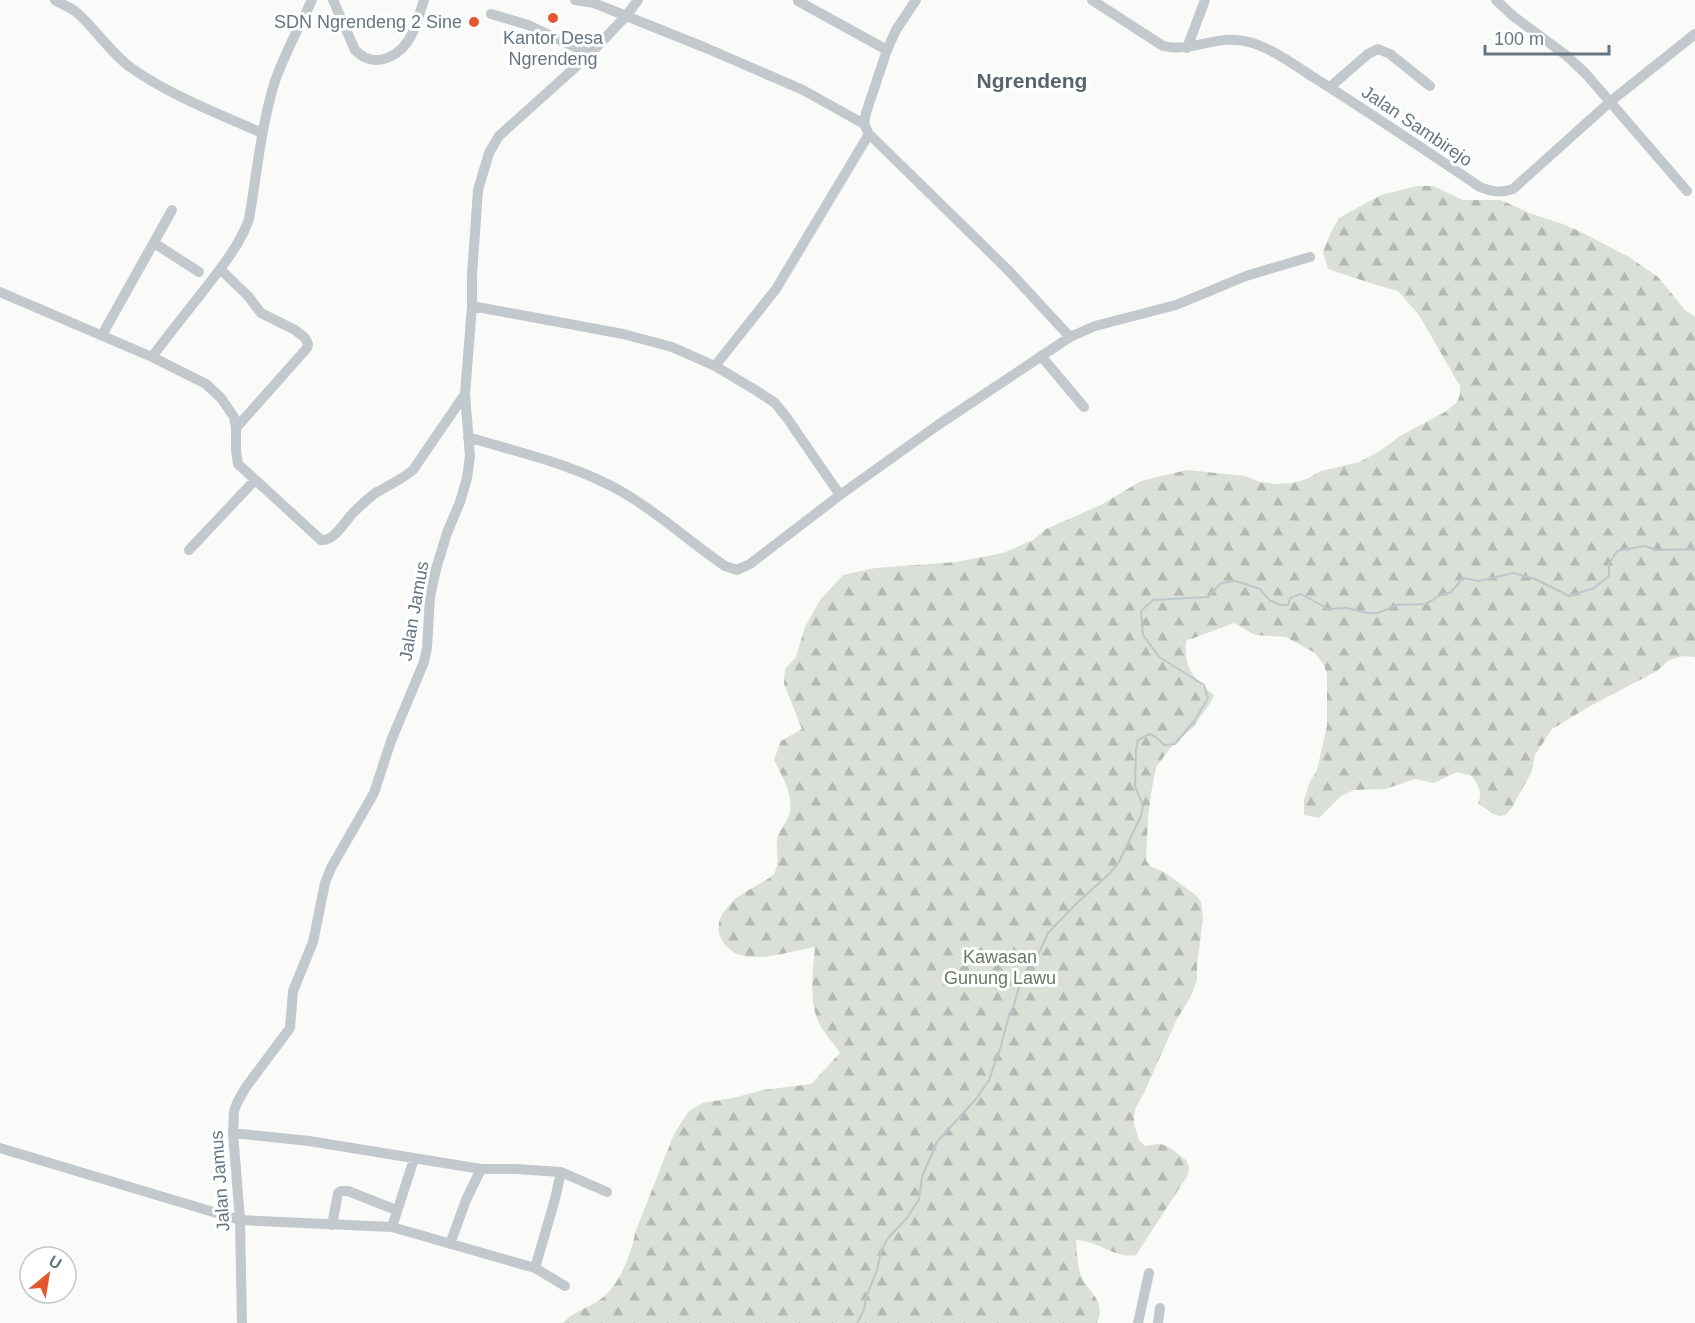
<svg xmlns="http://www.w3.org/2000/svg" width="1695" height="1323" font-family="Helvetica,sans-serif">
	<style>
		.forest { fill: url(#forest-firs) }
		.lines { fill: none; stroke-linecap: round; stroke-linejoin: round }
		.stream { stroke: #bbc7cb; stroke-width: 2 }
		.minor { stroke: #c3c8cc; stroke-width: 10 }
		.poi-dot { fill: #e4572e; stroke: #fff; stroke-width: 2 }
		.labels { text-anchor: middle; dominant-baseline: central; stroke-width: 6; stroke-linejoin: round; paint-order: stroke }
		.poi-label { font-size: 18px; fill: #657683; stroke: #fff; text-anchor: end }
		.street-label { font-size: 18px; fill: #657683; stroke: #fff }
		.park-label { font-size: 18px; fill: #687a64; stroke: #fff }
		.quarter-label { font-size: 21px; font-weight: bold; fill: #57646e; stroke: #fff }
	</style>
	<defs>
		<pattern id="forest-firs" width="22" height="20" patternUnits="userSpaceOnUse" patternTransform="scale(1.5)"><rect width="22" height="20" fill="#dadfd7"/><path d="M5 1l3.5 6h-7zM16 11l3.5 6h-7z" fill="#b4b9b4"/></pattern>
	</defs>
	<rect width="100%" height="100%" fill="#fafaf8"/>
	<path class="forest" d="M 1417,186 L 1433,186 L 1463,200 L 1501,200 L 1529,213 L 1560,223 L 1579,231 L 1629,257 L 1658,277 L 1685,310 L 1695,317 L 1695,657 L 1683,656 L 1669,660 L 1657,671 L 1592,705 L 1552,729 L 1535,755 L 1532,771 L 1511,809 L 1506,815 L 1499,816 L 1492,813 L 1478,803 C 1483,792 1478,786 1472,776 L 1457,772 L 1434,783 L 1415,779 L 1385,789 L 1354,790 L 1341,796 L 1319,818 L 1304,815 L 1304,800 L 1309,784 L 1317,770 L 1327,726 L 1327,674 L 1324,665 L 1315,653 L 1286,637 L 1255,635 L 1234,623 L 1186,641 C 1184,668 1193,679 1214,695 L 1211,702 L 1193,727 L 1172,746 L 1156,767 L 1151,794 L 1148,818 L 1146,860 L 1150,866 L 1164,872 L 1197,896 L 1201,902 L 1203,919 L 1197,964 L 1197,979 L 1192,994 L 1176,1021 L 1144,1093 L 1136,1107 L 1134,1116 L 1134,1124 L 1139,1140 L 1145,1146 L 1160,1144 L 1167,1146 L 1186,1160 L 1189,1167 L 1188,1175 L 1136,1255 C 1115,1259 1097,1240 1076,1240 C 1077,1250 1077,1263 1080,1273 C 1087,1293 1107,1299 1097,1323 L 563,1323 C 573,1312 586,1309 598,1301 C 617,1290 632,1254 635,1233 L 674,1134 L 689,1111 L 703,1103 L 733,1098 L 763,1090 L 811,1084 L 840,1053 C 835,1045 828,1038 823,1030 C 807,1007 813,973 815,947 C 787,951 735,973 720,936 C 715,921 724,910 734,900 C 743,891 771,880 775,872 C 780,862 776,850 777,840 C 779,831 786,824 789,815 C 795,797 782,776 774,760 L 781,741 L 802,729 L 784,684 L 785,669 L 796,657 L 805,627 L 820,600 L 843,575 L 875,568 L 956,562 L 1003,553 L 1033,540 L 1046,529 L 1101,505 L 1141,481 L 1187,470 L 1245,476 L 1260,482 L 1276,484 L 1292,483 L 1307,479 L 1321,471 L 1359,462 L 1380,451 L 1400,436 L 1445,412 L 1457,402 L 1460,395 L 1460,386 L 1419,315 L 1398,291 L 1373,284 L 1328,269 L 1323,252 L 1332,230 L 1339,218 L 1381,195 Z"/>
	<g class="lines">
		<path class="stream" d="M 857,1323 L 864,1310 L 866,1298 L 877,1270 L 881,1251 L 888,1238 L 907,1218 L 919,1199 L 922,1177 L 937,1142 L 976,1099 L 989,1080 L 1001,1046 L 1009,1015 L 1014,1005 L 1019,987 L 1039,953 L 1048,933 L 1076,904 L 1110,873 L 1119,862 L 1141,816 L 1143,806 L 1135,786 L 1136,750 L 1138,740 L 1150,734 L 1156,737 L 1164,745 L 1175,744 L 1195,720 L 1208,698 L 1204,685 L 1159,657 L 1143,635 L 1141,611 L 1153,600 L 1208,597 L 1221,583 L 1236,581 L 1260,589 L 1269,600 L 1281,605 L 1288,605 L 1290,598 L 1301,594 L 1328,609 L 1347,608 L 1367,613 L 1378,613 L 1397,605 L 1426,604 L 1439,596 L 1451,592 L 1463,578 L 1479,581 L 1513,573 L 1535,579 L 1569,596 L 1594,588 L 1609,576 L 1609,564 L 1617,551 L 1644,546 L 1657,550 L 1695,549"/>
		<path class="minor" d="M 55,0 C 61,4 69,7 75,11 C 95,28 109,51 130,67 C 169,95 219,114 262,133
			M 333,0 L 355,50 C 375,71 402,56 413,32 C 418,22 420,11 424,0
			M 575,0 L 594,3 L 706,48 L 803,90 L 864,124
			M 1092,0 L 1163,46 C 1192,53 1219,33 1249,42 C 1271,48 1293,64 1313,77 C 1369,112 1425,150 1480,187 C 1492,192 1501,193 1513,189 L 1611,101 L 1695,34
			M 1496,0 L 1513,16 L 1567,56 L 1586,74 L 1687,191
			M 798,1 L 887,50
			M 491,14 L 528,25 L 590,54
			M 1187,48 L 1205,0
			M 1330,87 L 1368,54 L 1378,49 L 1390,54 L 1430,86
			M 869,134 L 1008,270 L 1070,337
			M 154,243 L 199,272
			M 220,269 L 248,296 L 261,313 L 295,330 L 305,338 L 308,344 L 307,348 L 236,428
			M 0,292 L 152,357 L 206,384 L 221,398 L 234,417 L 236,428 L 236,451 L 238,464 L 321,540 C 334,541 344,523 352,514 C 360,506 368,498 377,492 C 390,485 402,479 413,470 L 465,394
			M 472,306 L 623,334 L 672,347 L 715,366 L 757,391 L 775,403 L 787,418 L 840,495
			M 102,335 L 172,210
			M 1041,356 L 1084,407
			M 152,357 C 169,334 187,312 204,290 C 221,268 240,245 249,219 C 257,173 261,126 275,81 C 285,53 299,27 312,0
			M 715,366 L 776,289 L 869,134 L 864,124 L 866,113 L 887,50 L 896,30 L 916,0
			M 468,437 C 520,453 577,465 624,493 C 660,514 691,543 725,566 L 737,570 L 750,564 L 840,495 L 938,425 L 1070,337 L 1095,326 L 1176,305 L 1246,276 L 1310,257
			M 189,550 L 255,480
			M 233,1133 L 309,1141 L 481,1169 L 516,1169 L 561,1172 L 555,1199 L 535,1268
			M 0,1148 L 240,1220 L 392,1227 L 535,1268 L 565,1286
			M 561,1172 L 607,1192
			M 332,1225 L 338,1193 L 341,1191 L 348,1191 L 396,1210
			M 392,1227 L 414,1159
			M 450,1244 L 466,1200 L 481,1169
			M 242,1323 L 240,1220 L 233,1133 L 234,1111 L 237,1103 L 246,1087 L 290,1028 L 293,991 L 313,942 L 325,883 L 331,868 L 374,793 L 391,741 L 424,662 L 427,648 L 430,597 L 436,569 L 447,533 L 460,502 L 467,478 L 470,456 L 465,394 L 472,306 L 472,275 L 478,190 L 489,153 L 499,136 L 590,54 L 626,16 L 638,0
			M 1138,1323 L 1149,1273
			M 1158,1323 L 1160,1308"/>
	</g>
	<g class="poi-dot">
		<circle cx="553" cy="18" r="6"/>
		<circle cx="474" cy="22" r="6"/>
	</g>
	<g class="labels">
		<g class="poi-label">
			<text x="462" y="22">SDN Ngrendeng 2 Sine</text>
			<text x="553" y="38" text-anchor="middle">Kantor Desa<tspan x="553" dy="21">Ngrendeng</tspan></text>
		</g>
		<g class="street-label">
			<text transform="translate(1417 126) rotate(34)">Jalan Sambirejo</text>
			<text transform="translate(414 611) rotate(-80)">Jalan Jamus</text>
			<text transform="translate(220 1181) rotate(-94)">Jalan Jamus</text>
		</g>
		<g class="park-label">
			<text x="1000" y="957">Kawasan<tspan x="1000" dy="21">Gunung Lawu</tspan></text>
		</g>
		<g class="quarter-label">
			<text x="1032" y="80">Ngrendeng</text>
		</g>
	</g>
	<g transform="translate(48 1275) rotate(30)"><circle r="28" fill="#ffffff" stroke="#c1c8cd" stroke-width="1.5"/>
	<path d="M0-4.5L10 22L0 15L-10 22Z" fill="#e4572e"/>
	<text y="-9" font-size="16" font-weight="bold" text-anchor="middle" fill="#657683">U</text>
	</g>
	<path d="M1485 45v9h124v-9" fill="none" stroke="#657683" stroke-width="3"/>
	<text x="1494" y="45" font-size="18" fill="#657683" stroke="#ffffff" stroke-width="4.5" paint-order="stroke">100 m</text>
</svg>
